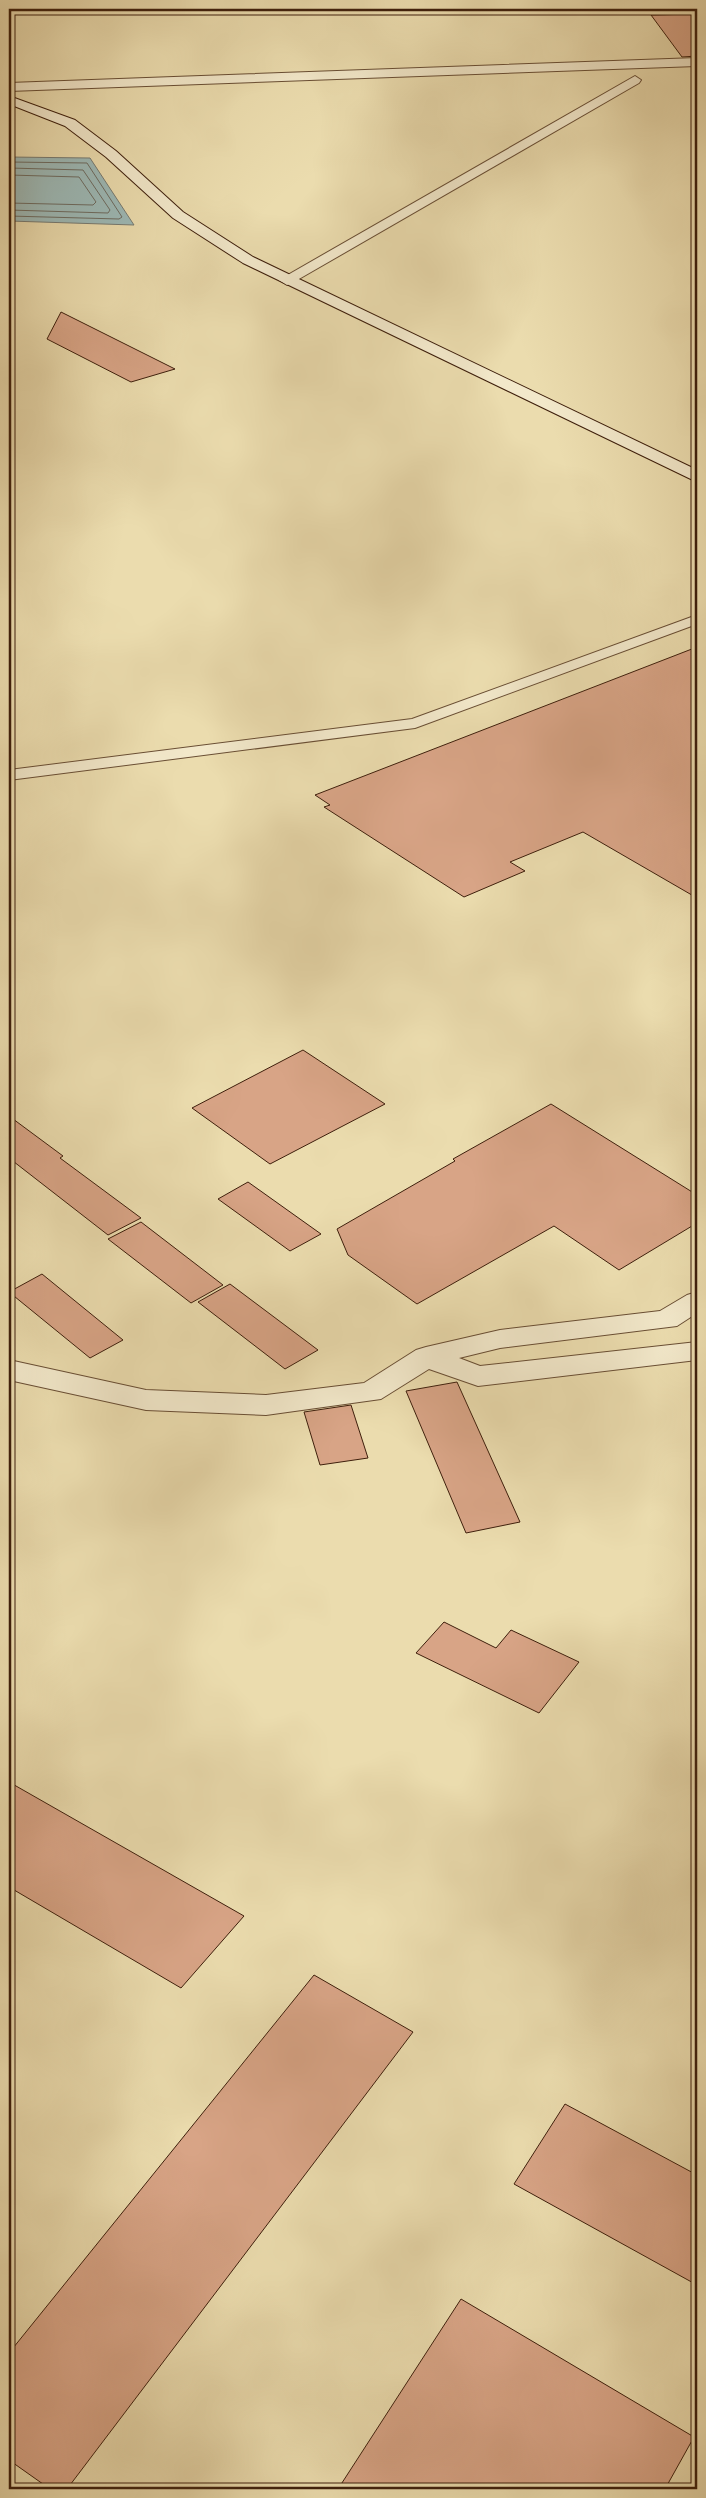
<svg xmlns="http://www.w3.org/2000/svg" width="706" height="2498" font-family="'EB Garamond',serif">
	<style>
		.water { fill: #9db9b6; stroke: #777b72 }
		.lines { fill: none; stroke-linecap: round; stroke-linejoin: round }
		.shore { stroke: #6e6c61; stroke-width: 1 }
		.building { fill: #d8a486; stroke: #3e1f0c }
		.lane-casing { stroke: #694e34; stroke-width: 2 }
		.street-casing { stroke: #694e34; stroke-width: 2 }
		.secondary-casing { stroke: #3e1f0c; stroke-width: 2 }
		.lane { fill: #f2e8ca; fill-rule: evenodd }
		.street { fill: #f2e8ca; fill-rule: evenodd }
		.secondary { fill: #f2e8ca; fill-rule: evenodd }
	</style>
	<rect width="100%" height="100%" fill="#ebdcae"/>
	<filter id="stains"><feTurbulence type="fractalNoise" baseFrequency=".004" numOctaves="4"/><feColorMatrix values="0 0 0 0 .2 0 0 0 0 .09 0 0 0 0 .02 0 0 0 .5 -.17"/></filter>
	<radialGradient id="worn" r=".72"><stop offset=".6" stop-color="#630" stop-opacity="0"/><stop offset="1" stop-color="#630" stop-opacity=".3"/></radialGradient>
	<path class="water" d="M 9,157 L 90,158 L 134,225 L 9,221 Z"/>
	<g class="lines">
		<path class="shore" d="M 9,162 L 87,163 L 122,217 L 119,219 L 9,216
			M 9,168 L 83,170 L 110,210 L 108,213 L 9,210
			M 9,175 L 79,177 L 96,202 L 93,205 L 9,203"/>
	</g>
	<path class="building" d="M 697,14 L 697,56 L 682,57 L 651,15 Z
		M 61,312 L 175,369 L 131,382 L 47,339 Z
		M 697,647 L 697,898 L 583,832 L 510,862 L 525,871 L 464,897 L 324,807 L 330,805 L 315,795 Z
		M 303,1050 L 385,1104 L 270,1164 L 192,1108 Z
		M 551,1104 L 697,1195 L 697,1223 L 619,1270 L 554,1226 L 417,1304 L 348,1255 L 337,1229 L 455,1161 L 453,1159 Z
		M 9,1116 L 63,1156 L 60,1158 L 141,1218 L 108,1235 L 9,1158 Z
		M 248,1182 L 321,1234 L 290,1251 L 218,1199 Z
		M 141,1222 L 223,1285 L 191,1303 L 108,1239 Z
		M 42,1274 L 123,1340 L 90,1358 L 9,1292 Z
		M 230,1284 L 318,1350 L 285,1369 L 198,1302 Z
		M 457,1382 L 520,1522 L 466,1533 L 406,1391 Z
		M 351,1405 L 368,1458 L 320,1465 L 304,1412 Z
		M 444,1622 L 496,1648 L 511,1630 L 579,1662 L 539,1713 L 416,1653 Z
		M 9,1782 L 244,1916 L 181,1988 L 9,1887 Z
		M 314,1975 L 413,2032 L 67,2489 L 50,2489 L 9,2460 L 9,2353 Z
		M 565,2104 L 697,2175 L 697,2285 L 514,2184 Z
		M 461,2299 L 694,2437 L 665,2489 L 338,2489 Z"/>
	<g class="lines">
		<defs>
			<path id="lane" d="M 697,615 L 697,624 L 415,728 L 9,780 L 9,770 L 412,719 Z"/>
			<path id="street" d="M 697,58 L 697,66 L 9,91 L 9,83 Z
				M 635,76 L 641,80 L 639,83 L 292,283 L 287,285 L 279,280 Z
				M 697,1292 L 697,1313 L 677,1326 L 500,1348 L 459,1358 L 480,1366 L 697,1342 L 697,1360 L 478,1386 L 429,1369 L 381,1399 L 266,1415 L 146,1410 L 9,1380 L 9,1360 L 146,1390 L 266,1395 L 364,1383 L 416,1350 L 426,1347 L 500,1330 L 660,1311 L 687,1295 Z"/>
			<path id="secondary" d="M 9,96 L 75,120 L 116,151 L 183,212 L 253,257 L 697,470 L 697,482 L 243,263 L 173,218 L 106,157 L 65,126 L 9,104 Z"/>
		</defs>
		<use href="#lane" class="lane-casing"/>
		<use href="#street" class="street-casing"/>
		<use href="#secondary" class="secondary-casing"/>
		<use href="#lane" class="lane"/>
		<use href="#street" class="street"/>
		<use href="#secondary" class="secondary"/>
	</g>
	<rect width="706" height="2498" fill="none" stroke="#ebdcae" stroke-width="30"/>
	<rect x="10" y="10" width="686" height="2478" fill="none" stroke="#3e1f0c" stroke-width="2.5"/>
	<rect x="15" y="15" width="676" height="2468" fill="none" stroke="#3e1f0c"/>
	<rect width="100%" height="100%" filter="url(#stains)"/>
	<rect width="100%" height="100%" fill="url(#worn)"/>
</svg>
